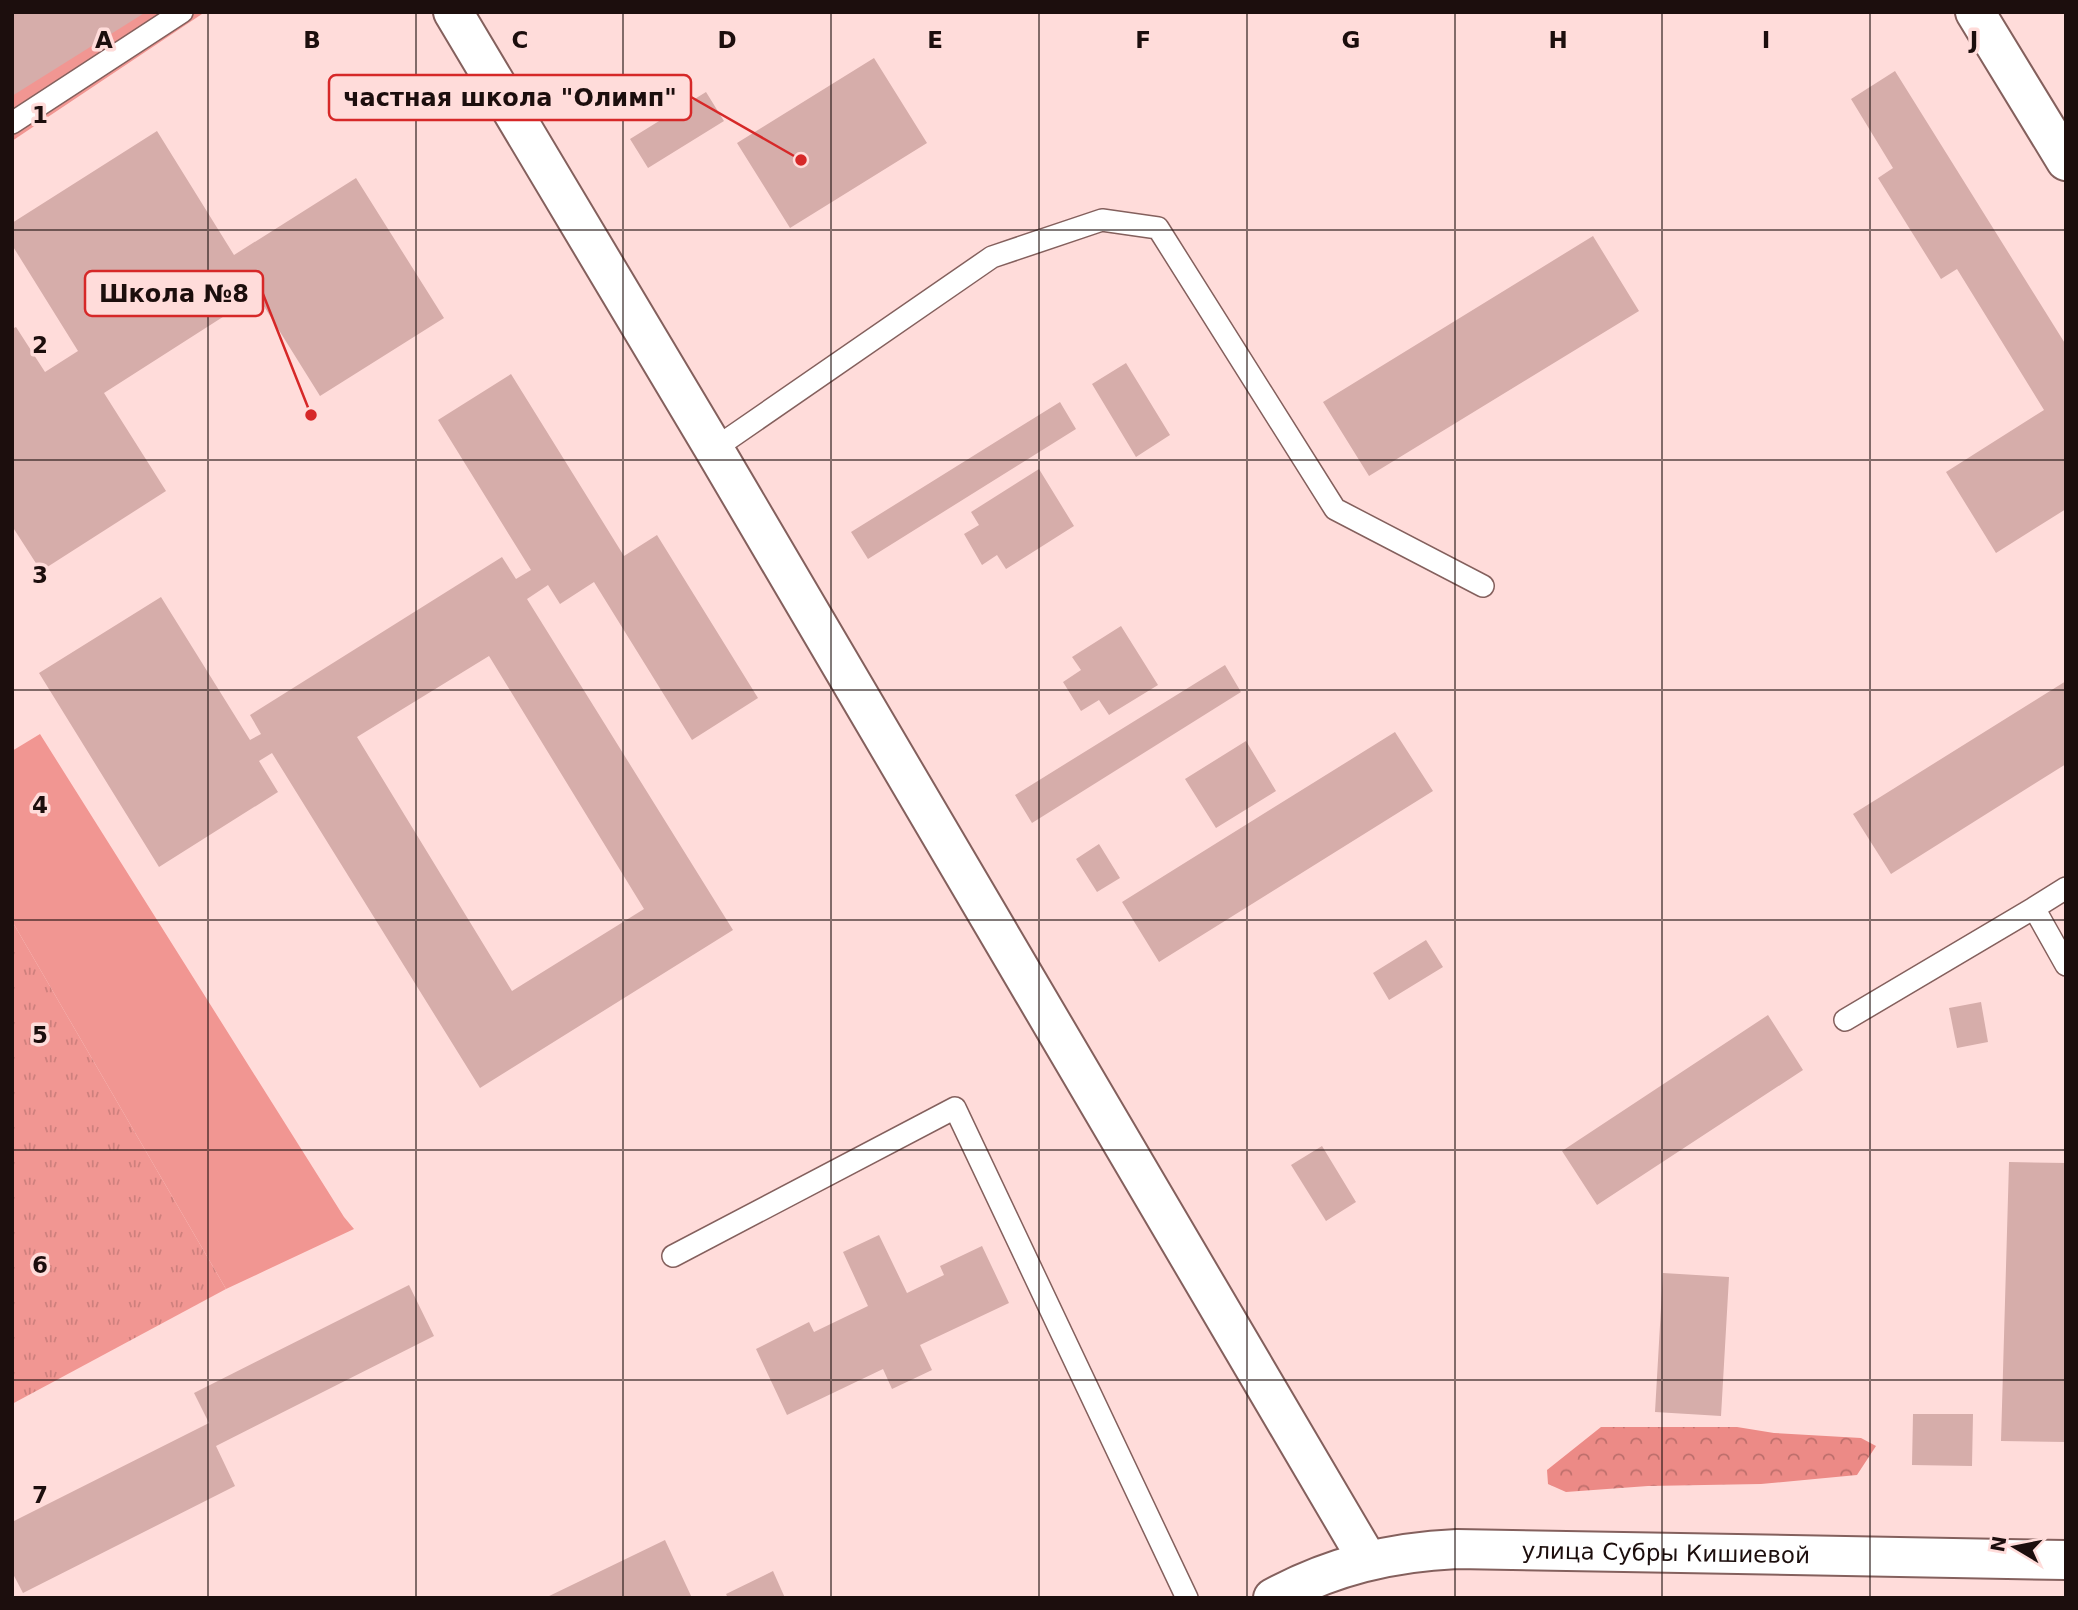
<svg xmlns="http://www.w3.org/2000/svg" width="2078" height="1610" font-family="'DejaVu Sans',sans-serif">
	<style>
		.green { fill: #f19692 }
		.forest { fill: url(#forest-crowns) }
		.park { fill: url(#park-tufts) }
		.building { fill: #d6adaa; fill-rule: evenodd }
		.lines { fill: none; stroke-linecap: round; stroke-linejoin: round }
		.lane-casing { stroke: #84605d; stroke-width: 24 }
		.street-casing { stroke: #84605d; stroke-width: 42 }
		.secondary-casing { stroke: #84605d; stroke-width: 42 }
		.lane { stroke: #fff; stroke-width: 21 }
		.street { stroke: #fff; stroke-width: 38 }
		.secondary { stroke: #fff; stroke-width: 38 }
		.grid { fill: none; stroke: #1c0e0d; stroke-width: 2; stroke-opacity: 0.55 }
		.labels { text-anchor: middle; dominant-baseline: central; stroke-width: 7; stroke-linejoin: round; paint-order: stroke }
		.street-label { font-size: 23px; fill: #1c0e0d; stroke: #ffdcda }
		.grid-label { font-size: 23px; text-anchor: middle; font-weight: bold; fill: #1c0e0d; stroke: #ffdcda; stroke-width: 7; stroke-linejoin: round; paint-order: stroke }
		.leader { fill: none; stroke: #d62828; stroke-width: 2.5 }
		.callout-dot { fill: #d62828; stroke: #ffdcda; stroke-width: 2.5 }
		.callout { fill: #ffdcda; stroke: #d62828; stroke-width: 2.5 }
		.callout-label { font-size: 24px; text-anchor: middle; font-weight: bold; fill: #1c0e0d }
	</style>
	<defs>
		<pattern id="forest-crowns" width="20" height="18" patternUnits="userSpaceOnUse" patternTransform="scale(1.75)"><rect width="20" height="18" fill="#ec8a86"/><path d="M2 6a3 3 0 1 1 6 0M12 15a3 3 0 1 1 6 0" fill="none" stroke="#be6f6c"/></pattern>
		<pattern id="park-tufts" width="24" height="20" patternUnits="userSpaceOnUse" patternTransform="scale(1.75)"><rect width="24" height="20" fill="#f19692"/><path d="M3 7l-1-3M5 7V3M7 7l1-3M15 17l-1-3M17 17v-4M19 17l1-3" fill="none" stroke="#ce807d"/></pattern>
	</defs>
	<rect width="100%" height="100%" fill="#ffdcda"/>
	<path class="green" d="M 12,12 L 205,12 L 12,141 Z
		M 40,734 L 344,1217 L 354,1229 L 226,1289 L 12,921 L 12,751 Z"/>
	<path class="forest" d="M 1601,1427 L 1737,1427 L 1774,1433 L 1861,1438 L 1876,1446 L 1857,1475 L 1761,1484 L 1648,1486 L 1566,1492 L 1548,1484 L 1547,1470 Z"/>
	<path class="park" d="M 12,921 L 226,1289 L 12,1404 Z"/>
	<path class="building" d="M 12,12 L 146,12 L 12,96 Z
		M 874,58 L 927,143 L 790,228 L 737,143 Z
		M 1895,71 L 2066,345 L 2066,509 L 1996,553 L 1946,472 L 2044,410 L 1957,269 L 1941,279 L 1878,178 L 1893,168 L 1851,99 Z
		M 706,92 L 724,121 L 648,168 L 630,139 Z
		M 157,131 L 234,255 L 356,178 L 444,318 L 320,396 L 257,295 L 104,393 L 166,491 L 41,571 L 12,526 L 12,329 L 16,327 L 45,372 L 78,351 L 12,245 L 12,223 Z
		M 1593,236 L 1639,311 L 1369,476 L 1323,402 Z
		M 1126,363 L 1170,435 L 1136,457 L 1092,384 Z
		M 511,374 L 624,556 L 657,535 L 758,698 L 692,740 L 594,582 L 560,604 L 548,585 L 527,599 L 733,930 L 480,1088 L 272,753 L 259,761 L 278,792 L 159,867 L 39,673 L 161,597 L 250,740 L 261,734 L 250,715 L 502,557 L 516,579 L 531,570 L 438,420 ZM 489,656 L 644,909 L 512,991 L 357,737 Z
		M 1060,402 L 1076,429 L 868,559 L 851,532 Z
		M 1039,469 L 1074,526 L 1006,569 L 997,555 L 982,565 L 964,534 L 979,525 L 971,512 Z
		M 1121,626 L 1158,685 L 1109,715 L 1099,700 L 1081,711 L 1063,682 L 1081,670 L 1072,657 Z
		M 1225,665 L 1241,692 L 1032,823 L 1015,795 Z
		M 2066,681 L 2066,764 L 1891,874 L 1853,814 Z
		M 1395,732 L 1433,791 L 1159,962 L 1122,902 Z
		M 1246,741 L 1276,791 L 1216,828 L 1185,779 Z
		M 1099,844 L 1120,878 L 1097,892 L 1076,859 Z
		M 1426,940 L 1443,967 L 1389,1000 L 1373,973 Z
		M 1981,1002 L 1988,1042 L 1957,1048 L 1949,1008 Z
		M 1768,1015 L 1803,1070 L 1597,1205 L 1562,1151 Z
		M 1322,1146 L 1356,1202 L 1326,1221 L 1291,1165 Z
		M 2009,1162 L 2066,1163 L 2066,1442 L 2001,1441 Z
		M 879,1235 L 907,1293 L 944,1275 L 940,1266 L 982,1246 L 1009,1303 L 920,1345 L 932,1370 L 892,1389 L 883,1369 L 787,1415 L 756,1349 L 809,1322 L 814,1332 L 868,1306 L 843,1252 Z
		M 1663,1273 L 1729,1277 L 1721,1416 L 1655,1412 Z
		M 409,1285 L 434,1336 L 216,1446 L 235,1486 L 23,1593 L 12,1572 L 12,1522 L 209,1423 L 194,1393 Z
		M 1913,1414 L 1973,1414 L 1972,1466 L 1912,1465 Z
		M 665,1540 L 692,1598 L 545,1598 Z
		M 773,1571 L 785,1598 L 728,1598 L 726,1594 Z"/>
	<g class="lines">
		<defs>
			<path id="lane" d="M 12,123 L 182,12
				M 714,449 L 992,257 L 1102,220 L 1158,228 L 1335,509 L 1483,586
				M 2066,888 L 2034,908 L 2066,965
				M 1845,1020 L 2034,908
				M 673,1256 L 955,1108 L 1187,1598"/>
			<path id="street" d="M 1975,12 L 2066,161"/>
			<g id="secondary">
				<path d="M 453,12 L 714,449 L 1367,1559"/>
				<path id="s1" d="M 1273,1598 C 1332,1566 1391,1552 1457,1549 L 2066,1560"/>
			</g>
		</defs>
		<use href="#lane" class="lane-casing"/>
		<use href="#street" class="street-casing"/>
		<use href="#secondary" class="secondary-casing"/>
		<use href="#lane" class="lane"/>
		<use href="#street" class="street"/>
		<use href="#secondary" class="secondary"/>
	</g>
	<path class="grid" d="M 208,12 L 208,1598M 416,12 L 416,1598M 623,12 L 623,1598M 831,12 L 831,1598M 1039,12 L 1039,1598M 1247,12 L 1247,1598M 1455,12 L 1455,1598M 1662,12 L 1662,1598M 1870,12 L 1870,1598M 12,230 L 2066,230M 12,460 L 2066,460M 12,690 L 2066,690M 12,920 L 2066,920M 12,1150 L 2066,1150M 12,1380 L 2066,1380"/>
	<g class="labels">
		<g class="street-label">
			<text stroke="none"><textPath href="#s1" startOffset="401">улица Субры Кишиевой</textPath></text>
		</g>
	</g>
	<g class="grid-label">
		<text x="104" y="48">A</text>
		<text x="312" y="48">B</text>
		<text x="520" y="48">C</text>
		<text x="727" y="48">D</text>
		<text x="935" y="48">E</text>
		<text x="1143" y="48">F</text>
		<text x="1351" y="48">G</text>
		<text x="1558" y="48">H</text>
		<text x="1766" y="48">I</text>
		<text x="1974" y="48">J</text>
		<text x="40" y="123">1</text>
		<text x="40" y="353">2</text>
		<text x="40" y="583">3</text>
		<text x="40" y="813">4</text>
		<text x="40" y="1043">5</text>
		<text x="40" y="1273">6</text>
		<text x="40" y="1503">7</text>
	</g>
	<path class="leader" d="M801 160L691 97M311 415L263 294"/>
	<g class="callout-dot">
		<circle cx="801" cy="160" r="7"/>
		<circle cx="311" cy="415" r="7"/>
	</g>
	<g class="callout">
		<rect x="329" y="75" width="362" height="45" rx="7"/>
		<rect x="85" y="271" width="178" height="45" rx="7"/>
	</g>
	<g class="callout-label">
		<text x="510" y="106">частная школа "Олимп"</text>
		<text x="174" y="302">Школа №8</text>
	</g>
	<rect width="2078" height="1610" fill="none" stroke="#1c0e0d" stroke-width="28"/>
	<g transform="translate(2015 1547) rotate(280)" stroke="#ffdcda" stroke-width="5" paint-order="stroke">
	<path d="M0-5L12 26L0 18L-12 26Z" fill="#1c0e0d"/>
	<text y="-10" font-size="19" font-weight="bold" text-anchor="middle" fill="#1c0e0d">N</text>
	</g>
</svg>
